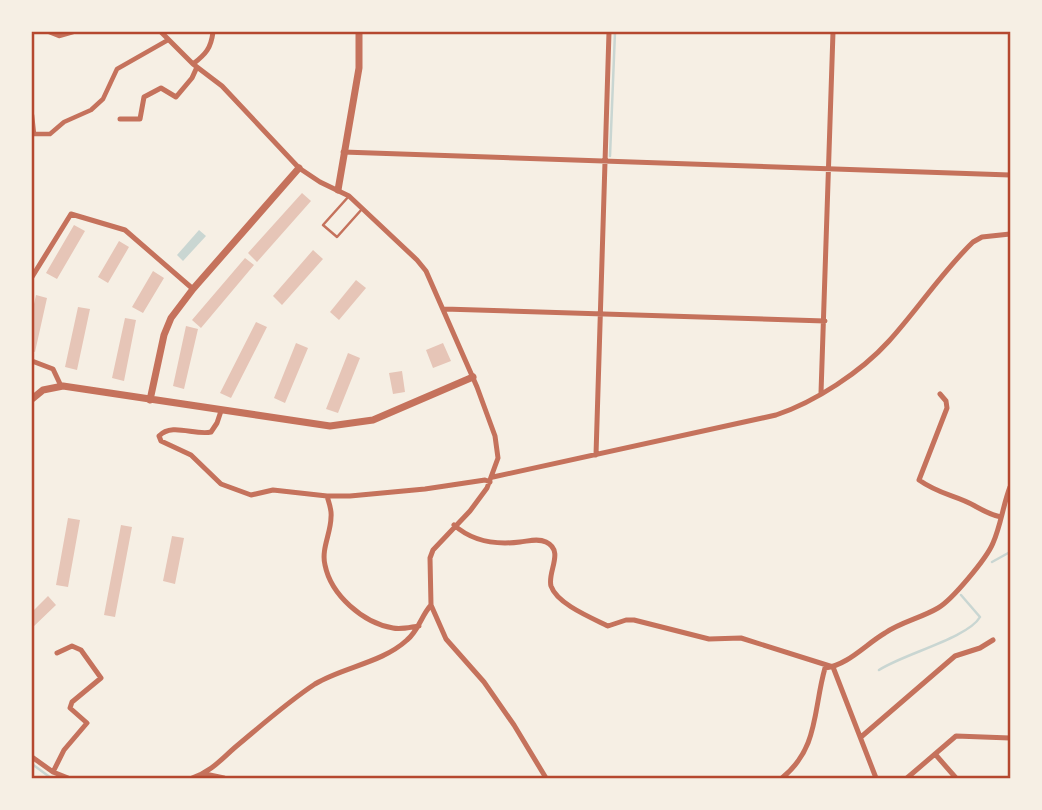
<svg xmlns="http://www.w3.org/2000/svg" width="1042" height="810" font-family="'Zilla Slab',serif">
	<style>
		.water { fill: #c9d6d2 }
		.lines { fill: none; stroke-linecap: round; stroke-linejoin: round }
		.stream { stroke: #c9d6d2; stroke-width: 2.5 }
		.building { fill: #e6c5b7 }
		.service { stroke: #c5725c; stroke-width: 2.5 }
		.pedestrian { stroke: #c5725c; stroke-width: 4.5 }
		.minor { stroke: #c5725c; stroke-width: 5 }
		.tertiary { stroke: #c5725c; stroke-width: 7 }
		.neatline { fill: none; stroke: #b5482f; stroke-width: 2.5 }
	</style>
	<rect width="100%" height="100%" fill="#f6efe4"/>
	<path class="water" d="M 199,230 L 206,236 L 183,261 L 177,255 Z"/>
	<g class="lines">
		<path class="stream" d="M 610,156 L 615,32
			M 992,562 L 1010,552
			M 879,670 C 903,654 968,638 980,617 L 961,595
			M 32,764 L 51,778"/>
	</g>
	<path class="building" d="M 302,193 L 311,201 L 257,262 L 248,253 Z
		M 74,225 L 85,231 L 57,279 L 46,273 Z
		M 119,241 L 129,247 L 108,283 L 98,277 Z
		M 313,250 L 323,259 L 282,305 L 273,296 Z
		M 245,258 L 254,265 L 201,328 L 192,320 Z
		M 153,271 L 164,278 L 143,313 L 132,307 Z
		M 356,280 L 366,288 L 339,320 L 330,312 Z
		M 36,295 L 47,298 L 35,352 L 32,351 L 32,313 Z
		M 78,307 L 90,309 L 77,370 L 65,367 Z
		M 125,318 L 136,320 L 124,381 L 112,378 Z
		M 256,322 L 267,327 L 231,398 L 220,393 Z
		M 186,326 L 198,329 L 184,389 L 173,386 Z
		M 296,343 L 308,348 L 285,403 L 274,398 Z
		M 443,343 L 451,361 L 433,368 L 426,350 Z
		M 348,353 L 360,358 L 338,413 L 326,409 Z
		M 402,371 L 405,392 L 393,394 L 389,373 Z
		M 68,518 L 80,520 L 68,587 L 56,585 Z
		M 121,525 L 132,527 L 115,617 L 104,615 Z
		M 172,536 L 184,538 L 175,584 L 163,581 Z
		M 48,596 L 56,605 L 32,628 L 32,612 Z"/>
	<g class="lines">
		<path class="service" d="M 349,196 L 323,225 L 337,237 L 362,209"/>
		<path class="pedestrian" d="M 49,32 L 59,36 L 73,32
			M 32,115 L 34,134 L 50,134 L 64,122 L 91,110 L 103,99 L 117,69 L 168,40"/>
		<path class="minor" d="M 161,32 L 193,64 L 222,86 L 299,168 L 320,182 L 349,196 L 417,260 L 426,271 L 477,387 L 495,436 L 498,458 L 487,488 L 470,511 L 433,550 L 430,558 L 431,605 L 446,639 L 484,682 L 514,725 L 546,778
			M 193,64 C 206,54 211,48 213,32
			M 120,119 L 140,119 L 144,97 L 161,88 L 176,97 L 192,78 L 197,67
			M 343,152 L 1010,175
			M 32,277 L 71,214 L 125,230 L 193,289
			M 444,309 L 825,321
			M 32,361 L 53,369 L 61,386
			M 821,393 L 833,32
			M 940,394 L 946,401 L 947,408 L 919,480 C 940,495 956,495 975,506 C 984,511 991,515 1001,517
			M 221,411 L 217,423 L 211,432 C 195,436 172,422 159,436 L 161,441 L 191,455 L 221,484 L 251,495 L 273,490 L 327,496 L 350,496 L 425,489 L 485,480 L 490,482
			M 596,455 L 609,32
			M 493,477 L 776,415 C 815,402 861,372 889,341 C 918,309 942,272 973,242 L 982,237 L 1010,234
			M 327,496 C 329,503 332,510 331,517 C 331,533 321,549 325,565 C 331,595 363,623 393,628 C 401,630 411,627 419,626
			M 454,525 C 473,542 496,545 520,542 C 529,541 538,538 546,542 C 565,551 547,572 551,586 C 557,604 592,618 608,626 L 626,620 L 634,620 L 709,639 L 741,638 L 833,667 L 876,778
			M 861,737 L 955,656 L 980,648 L 993,640
			M 935,754 L 956,778
			M 32,757 L 53,772 L 68,778
			M 53,772 L 64,750 L 87,723 L 70,708 L 72,702 L 101,678 L 81,650 L 72,646 L 57,653
			M 205,774 L 224,778
			M 192,778 C 213,771 223,757 239,744 C 263,724 289,701 315,684 C 343,667 382,663 407,640 C 419,630 421,616 431,605
			M 782,778 C 819,748 813,710 825,668 C 848,665 866,644 885,633 C 901,622 921,618 938,608 C 952,600 987,558 993,543 C 1001,525 1003,505 1010,487
			M 907,778 L 956,736 L 1010,738"/>
		<path class="tertiary" d="M 338,190 L 359,68 L 359,32
			M 32,399 L 43,390 L 63,386 L 330,426 L 373,420 L 473,377
			M 150,400 L 164,335 L 171,318 L 193,289 L 299,168"/>
	</g>
	<rect width="1042" height="810" fill="none" stroke="#f6efe4" stroke-width="66"/>
	<rect x="33" y="33" width="976" height="744" class="neatline"/>
</svg>
